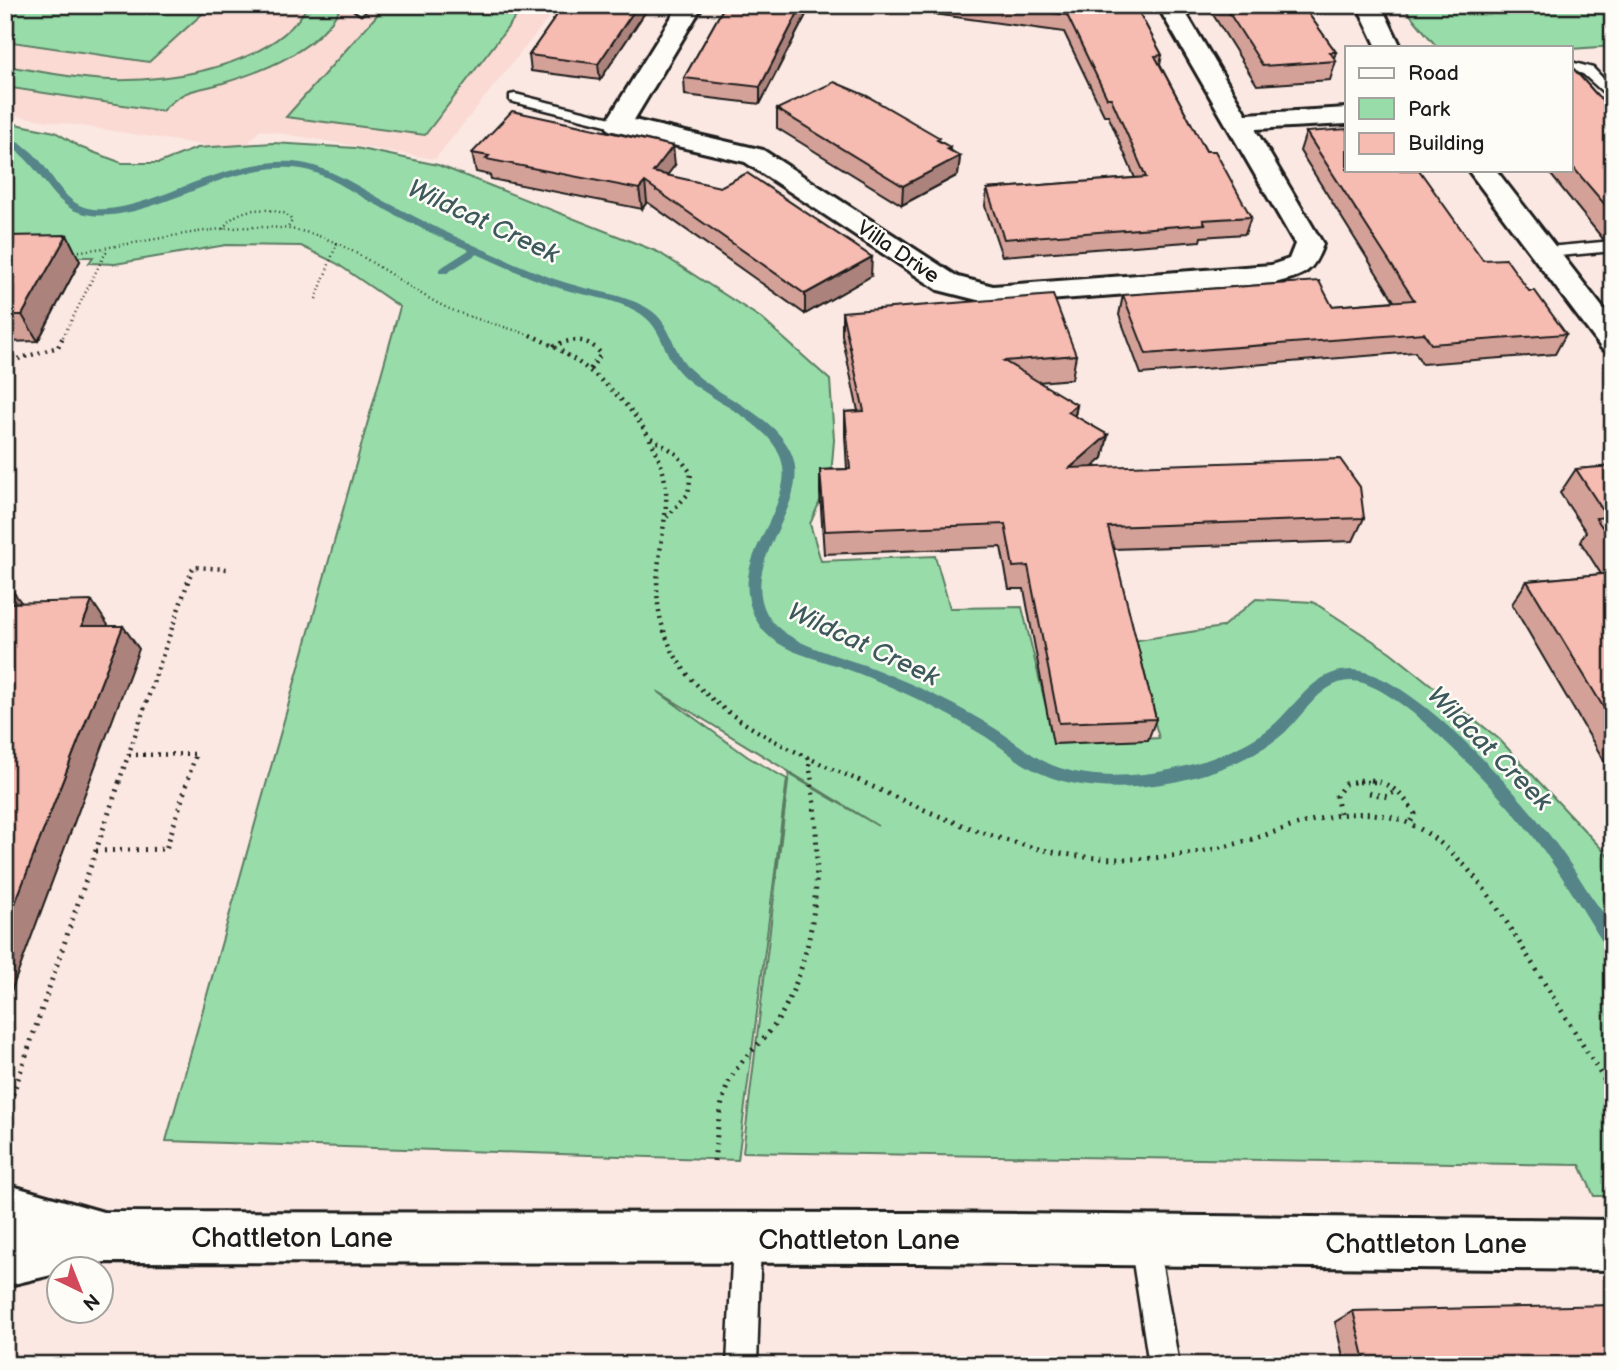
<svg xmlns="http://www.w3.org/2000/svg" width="1618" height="1370" font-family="'Balsamiq Sans',sans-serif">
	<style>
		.built { fill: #fadad3 }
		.green { fill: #98dda9; stroke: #5a7c62; stroke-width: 2 }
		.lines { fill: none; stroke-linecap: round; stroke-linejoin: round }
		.stream { fill: #548588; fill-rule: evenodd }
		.lane-casing { stroke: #1c1c1c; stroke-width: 5 }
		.street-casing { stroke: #1c1c1c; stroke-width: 6 }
		.secondary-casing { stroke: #1c1c1c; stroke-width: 6 }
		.path-far2 { stroke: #1c1c1c; stroke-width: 2.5; stroke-dasharray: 1 3.5; stroke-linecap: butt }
		.path-far1 { stroke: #1c1c1c; stroke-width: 4.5; stroke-dasharray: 2 5; stroke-linecap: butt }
		.path { stroke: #1c1c1c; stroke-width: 5; stroke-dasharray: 2 6; stroke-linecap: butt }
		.lane { fill: #fdfcf7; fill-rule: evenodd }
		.street { fill: #fdfcf7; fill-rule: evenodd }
		.secondary { fill: #fdfcf7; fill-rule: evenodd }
		.wall { fill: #d4a198; stroke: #1c1c1c; stroke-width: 2 }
		.shaded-wall { fill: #ac837c; stroke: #1c1c1c; stroke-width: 2 }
		.building { fill: #f6bbb1; stroke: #1c1c1c; stroke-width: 2 }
		.labels { text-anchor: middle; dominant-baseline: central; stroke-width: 5; stroke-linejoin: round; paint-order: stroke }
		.far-street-label { font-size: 21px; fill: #1c1c1c; stroke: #fdfcf7 }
		.water-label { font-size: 26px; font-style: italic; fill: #3d595b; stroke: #fdfcf7 }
		.near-street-label { font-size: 28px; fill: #1c1c1c; stroke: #fdfcf7 }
	</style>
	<rect width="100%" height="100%" fill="#fbe8e2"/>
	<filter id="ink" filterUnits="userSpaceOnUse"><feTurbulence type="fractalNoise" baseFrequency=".0143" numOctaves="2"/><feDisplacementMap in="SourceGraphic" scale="14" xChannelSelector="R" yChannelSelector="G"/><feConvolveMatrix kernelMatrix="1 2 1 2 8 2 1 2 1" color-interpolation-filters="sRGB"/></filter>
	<g filter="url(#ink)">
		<path class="built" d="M 5,5 L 559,5 L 435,159 L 260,130 L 241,151 L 5,114 Z"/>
		<path class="green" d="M 5,5 L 212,5 L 149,62 L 5,41 Z
			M 308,5 L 342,5 C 319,49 268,70 223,83 C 193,92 186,87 162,111 L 5,87 L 5,66 C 40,71 76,79 111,80 C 172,82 276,65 308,5 Z
			M 386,5 L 525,5 L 425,135 L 286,117 Z
			M 1402,5 L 1613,5 L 1613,46 L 1571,49 L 1437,47 Z
			M 5,122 L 55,132 L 82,148 L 122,163 L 159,163 L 197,148 L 273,143 L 356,148 L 438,165 L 658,252 L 761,318 L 830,380 L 834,440 L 831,476 L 810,524 L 821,561 L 935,556 L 950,608 L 1022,607 L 1055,744 L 1159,738 L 1132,641 L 1222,627 L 1256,599 L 1313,602 L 1390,652 L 1499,739 L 1613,861 L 1613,1196 L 1594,1196 L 1580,1165 L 743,1152 L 789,774 L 878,826 L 657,691 L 748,757 L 787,779 L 738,1160 L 166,1141 L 400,307 L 336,263 L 301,246 L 226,245 L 115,264 L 89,263 L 93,257 L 48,257 L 5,245 Z"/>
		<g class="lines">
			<path class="stream" d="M 5,137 C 16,141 25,145 33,153 C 50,169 61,199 84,207 C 115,217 169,192 198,181 C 228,171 261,160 293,162 C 329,164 367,193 400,209 C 438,229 477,247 517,264 C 534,271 550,278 567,283 C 595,292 625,294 649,309 C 673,324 672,353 691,370 C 719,397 762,409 785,442 C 825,498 736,555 767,614 C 784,646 848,657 880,671 C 920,687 959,706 996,729 C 1017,742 1035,760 1060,768 C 1120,788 1215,767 1266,731 C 1294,711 1311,670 1351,670 C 1405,670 1507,781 1540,823 C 1558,845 1574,869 1589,893 C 1596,904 1609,918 1613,930 C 1615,937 1613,944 1613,951 L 1607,949 C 1583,911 1560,871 1532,835 C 1503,798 1398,681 1351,681 C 1318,681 1301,722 1277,739 C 1216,784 1101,806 1032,769 C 1015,760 1002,747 986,737 C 941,709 891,685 841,667 C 813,657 774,651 758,623 C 728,571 771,535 782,487 C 796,429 714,406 682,375 C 661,354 665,327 636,311 C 612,298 585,296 559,288 C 531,279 504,266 477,254 L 447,273 L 439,273 L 439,269 L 469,250 C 436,236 404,220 373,203 C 347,190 320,168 290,168 C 269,167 248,172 227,178 C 187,191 120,227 78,212 C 49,202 38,159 5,144 Z"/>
			<defs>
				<path id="lane" d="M 358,5 L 371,5 L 361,14 L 355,10 Z
					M 1571,62 L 1593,68 L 1613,89 L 1613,101 L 1583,74 L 1571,70 Z
					M 515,94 L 623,121 L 625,124 L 618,128 L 510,101 L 510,95 Z
					M 1613,241 L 1613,251 L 1548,257 L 1540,252 L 1548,247 Z
					M 747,1226 L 757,1230 L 761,1240 L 757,1365 L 727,1365 L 733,1240 L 737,1230 Z
					M 1144,1228 L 1154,1232 L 1158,1242 L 1179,1365 L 1149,1365 L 1130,1242 L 1134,1232 Z"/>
				<path id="street" d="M 679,5 L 703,5 L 634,120 L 763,150 L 958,277 L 993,286 L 1271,265 L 1289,259 L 1295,244 L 1157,5 L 1181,5 L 1246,114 L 1347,108 L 1347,124 L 1255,129 L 1323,244 C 1313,273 1305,275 1275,283 L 993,304 L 938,290 L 745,162 L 609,130 L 605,124 Z
					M 5,1184 L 103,1212 L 914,1213 L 1613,1220 L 1613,1270 L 914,1263 L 105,1262 L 79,1268 L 60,1268 L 60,1273 L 5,1286 Z"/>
				<path id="secondary" d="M 1357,5 L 1381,5 L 1401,47 L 1377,47 Z
					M 1468,170 L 1496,170 L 1613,321 L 1613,352 L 1602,349 Z"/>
			</defs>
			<use href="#lane" class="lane-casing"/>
			<use href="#street" class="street-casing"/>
			<use href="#secondary" class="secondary-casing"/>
			<path class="path-far2" d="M 223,229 C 237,206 264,207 287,214 L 292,221 L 287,229
				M 70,252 C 140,246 211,222 281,228 C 344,233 390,279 443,306 C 472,320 504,325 534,337
				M 316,299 L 337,243
				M 63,337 L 107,250"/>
			<path class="path-far1" d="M 530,335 C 592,361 671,431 666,504 C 662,556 646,594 670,646 C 701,714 797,753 862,782
				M 553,346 C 572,338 588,337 601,354 L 589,371
				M 5,363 L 58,347 L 64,335
				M 651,438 L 677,454 L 691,473 L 688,494 L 667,517
				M 129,755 L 196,754 L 187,782
				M 808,757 L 812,782
				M 119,782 L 193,567 L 227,569
				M 1352,782 L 1380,782"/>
			<path class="path" d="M 858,780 C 943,819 1029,859 1124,859 C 1163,859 1202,853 1239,843 C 1306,824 1367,791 1431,836 C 1477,868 1503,917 1532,963 C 1558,1005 1584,1047 1610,1089 L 1613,1100
				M 1371,780 C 1392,783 1405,797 1415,814 L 1410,823
				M 1369,793 L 1388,797 L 1396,790
				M 1340,813 L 1336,796 L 1345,784 L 1362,780
				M 96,851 L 166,849 L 188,780
				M 5,1117 L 120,780
				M 714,1161 C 718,1132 718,1098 734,1073 C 747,1052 769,1037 781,1015 C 820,945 822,858 811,780"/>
			<use href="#lane" class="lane"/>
			<use href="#street" class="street"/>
			<use href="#secondary" class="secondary"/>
		</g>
		<path class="wall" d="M 564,5 L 650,5 L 600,80 L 531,71 L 529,55 Z
			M 725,5 L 811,5 L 760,104 L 685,95 L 684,78 Z
			M 869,5 L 1135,5 L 1162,55 L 1160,65 L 1206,151 L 1251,217 L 1245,234 L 1201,237 L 1200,241 L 1002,256 L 985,206 L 987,189 L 1135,178 L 1108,115 L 1104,115 L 1064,32 Z
			M 1207,5 L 1302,5 L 1336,52 L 1334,58 L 1336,61 L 1330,80 L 1257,85 Z
			M 1571,66 L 1613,113 L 1613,239 L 1603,239 L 1547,170 L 1571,170 Z
			M 777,109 L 940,141 L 950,150 L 960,156 L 958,175 L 902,205 L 777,128 Z
			M 1306,132 L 1483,260 L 1529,291 L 1566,334 L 1555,354 L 1422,364 L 1415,352 L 1141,374 L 1119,315 L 1123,295 L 1332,306 L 1394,301 L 1300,151 Z
			M 472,153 L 675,165 L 667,175 L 871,276 L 805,314 L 647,202 L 642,209 L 491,179 L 490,175 L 476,172 Z
			M 5,236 L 80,261 L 38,341 L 5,342 Z
			M 842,312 L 1076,355 L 1072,379 L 1038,382 L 1077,405 L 1075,416 L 1108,435 L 1103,458 L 1093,467 L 1364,518 L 1353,541 L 1113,549 L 1156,719 L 1148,740 L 1053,744 L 1024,589 L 1009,589 L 1001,547 L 824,554 L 820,493 L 820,470 L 847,469 L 845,435 L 845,412 L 858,411 L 842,335 Z
			M 1613,466 L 1613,776 L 1512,604 L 1527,581 L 1601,574 L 1580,541 L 1586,532 L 1560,493 L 1576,469 Z
			M 1353,1311 L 1613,1365 L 1345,1365 L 1335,1322 Z"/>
		<path class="shaded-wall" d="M 638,5 L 650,5 L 600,80 L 598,64 Z
			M 802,5 L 811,5 L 760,104 L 760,87 Z
			M 673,146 L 675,165 L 656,190 L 653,172 Z
			M 950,147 L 948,162 L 960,156 L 958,175 L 902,205 L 903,186 Z
			M 645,182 L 647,202 L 642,209 L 639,189 Z
			M 67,235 L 80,261 L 38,341 L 22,315 Z
			M 872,257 L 871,276 L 805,314 L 805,294 Z
			M 1077,405 L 1072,429 L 1068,412 Z
			M 1108,435 L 1103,458 L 1065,491 L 1070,468 Z
			M 5,581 L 21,602 L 9,627 L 5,622 Z
			M 92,601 L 108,625 L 98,650 L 82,626 Z
			M 123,626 L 139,649 L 10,994 L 5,990 L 5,929 Z"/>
		<path class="building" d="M 564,5 L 638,5 L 598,64 L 529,55 Z
			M 725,5 L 802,5 L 760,87 L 684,78 Z
			M 993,5 L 1135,5 L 1162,55 L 1155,56 L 1206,151 L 1215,151 L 1251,217 L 1203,220 L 1205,224 L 1004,239 L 987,189 L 1146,177 L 1111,98 L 1107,98 L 1067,15 Z
			M 1224,5 L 1302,5 L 1336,52 L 1330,52 L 1336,61 L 1263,66 Z
			M 1571,66 L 1613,113 L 1613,214 L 1571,165 Z
			M 834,82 L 867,96 L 940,138 L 937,140 L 950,147 L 947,149 L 960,156 L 903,186 L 777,109 Z
			M 512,111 L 673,146 L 653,172 L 720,187 L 747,173 L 872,257 L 805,294 L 645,182 L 639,189 L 486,159 L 489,156 L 472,153 Z
			M 1347,129 L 1347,170 L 1419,170 L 1483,260 L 1506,259 L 1529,291 L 1535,291 L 1566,334 L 1431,344 L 1424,333 L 1146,354 L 1123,295 L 1319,281 L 1332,306 L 1414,300 L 1306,132 Z
			M 67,235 L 22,315 L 5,315 L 5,236 Z
			M 1053,295 L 1076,355 L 1004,361 L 1077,405 L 1068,412 L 1108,435 L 1070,468 L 1340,459 L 1360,487 L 1364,518 L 1108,527 L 1156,719 L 1059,723 L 1028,566 L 1013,567 L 1005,524 L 825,531 L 820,470 L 850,469 L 845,412 L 864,411 L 842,312 Z
			M 1613,466 L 1613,543 L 1596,518 L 1607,517 L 1576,469 Z
			M 1613,573 L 1613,723 L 1527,581 Z
			M 92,601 L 82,626 L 123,626 L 5,929 L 5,603 Z
			M 1613,1305 L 1613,1365 L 1366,1365 L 1353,1311 Z"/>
	</g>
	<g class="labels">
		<g class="far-street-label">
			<text transform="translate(898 252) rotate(34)">Villa Drive</text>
		</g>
		<g class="water-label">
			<text transform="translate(483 222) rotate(25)">Wildcat Creek</text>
			<text transform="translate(863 645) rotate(25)">Wildcat Creek</text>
			<text transform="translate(1489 749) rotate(45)">Wildcat Creek</text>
		</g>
		<g class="near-street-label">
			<text x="292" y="1238">Chattleton Lane</text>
			<text x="859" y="1240">Chattleton Lane</text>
			<text x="1426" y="1244">Chattleton Lane</text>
		</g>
	</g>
	<rect width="1618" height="1370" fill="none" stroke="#fdfcf7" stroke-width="28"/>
	<rect x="14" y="14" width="1590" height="1342" fill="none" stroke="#1c1c1c" stroke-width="2.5" filter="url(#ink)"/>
	<rect x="1345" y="46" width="228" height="126" fill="#fdfcf7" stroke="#a3a29f" stroke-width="2"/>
	<rect x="1359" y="68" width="35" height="10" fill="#fdfcf7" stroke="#a3a29f" stroke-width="2"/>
	<text x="1408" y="80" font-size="21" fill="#1c1c1c">Road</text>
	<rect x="1359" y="98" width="35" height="21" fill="#98dda9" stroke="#a3a29f" stroke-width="2"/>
	<text x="1408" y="116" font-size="21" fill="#1c1c1c">Park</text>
	<rect x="1359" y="133" width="35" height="21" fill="#f6bbb1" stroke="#a3a29f" stroke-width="2"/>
	<text x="1408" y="150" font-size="21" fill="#1c1c1c">Building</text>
	<g transform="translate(80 1290) rotate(137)"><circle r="33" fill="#fdfcf7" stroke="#a3a29f" stroke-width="2"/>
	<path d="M0-5L12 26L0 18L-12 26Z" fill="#d1495b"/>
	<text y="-10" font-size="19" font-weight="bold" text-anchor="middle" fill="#1c1c1c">N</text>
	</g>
</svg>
